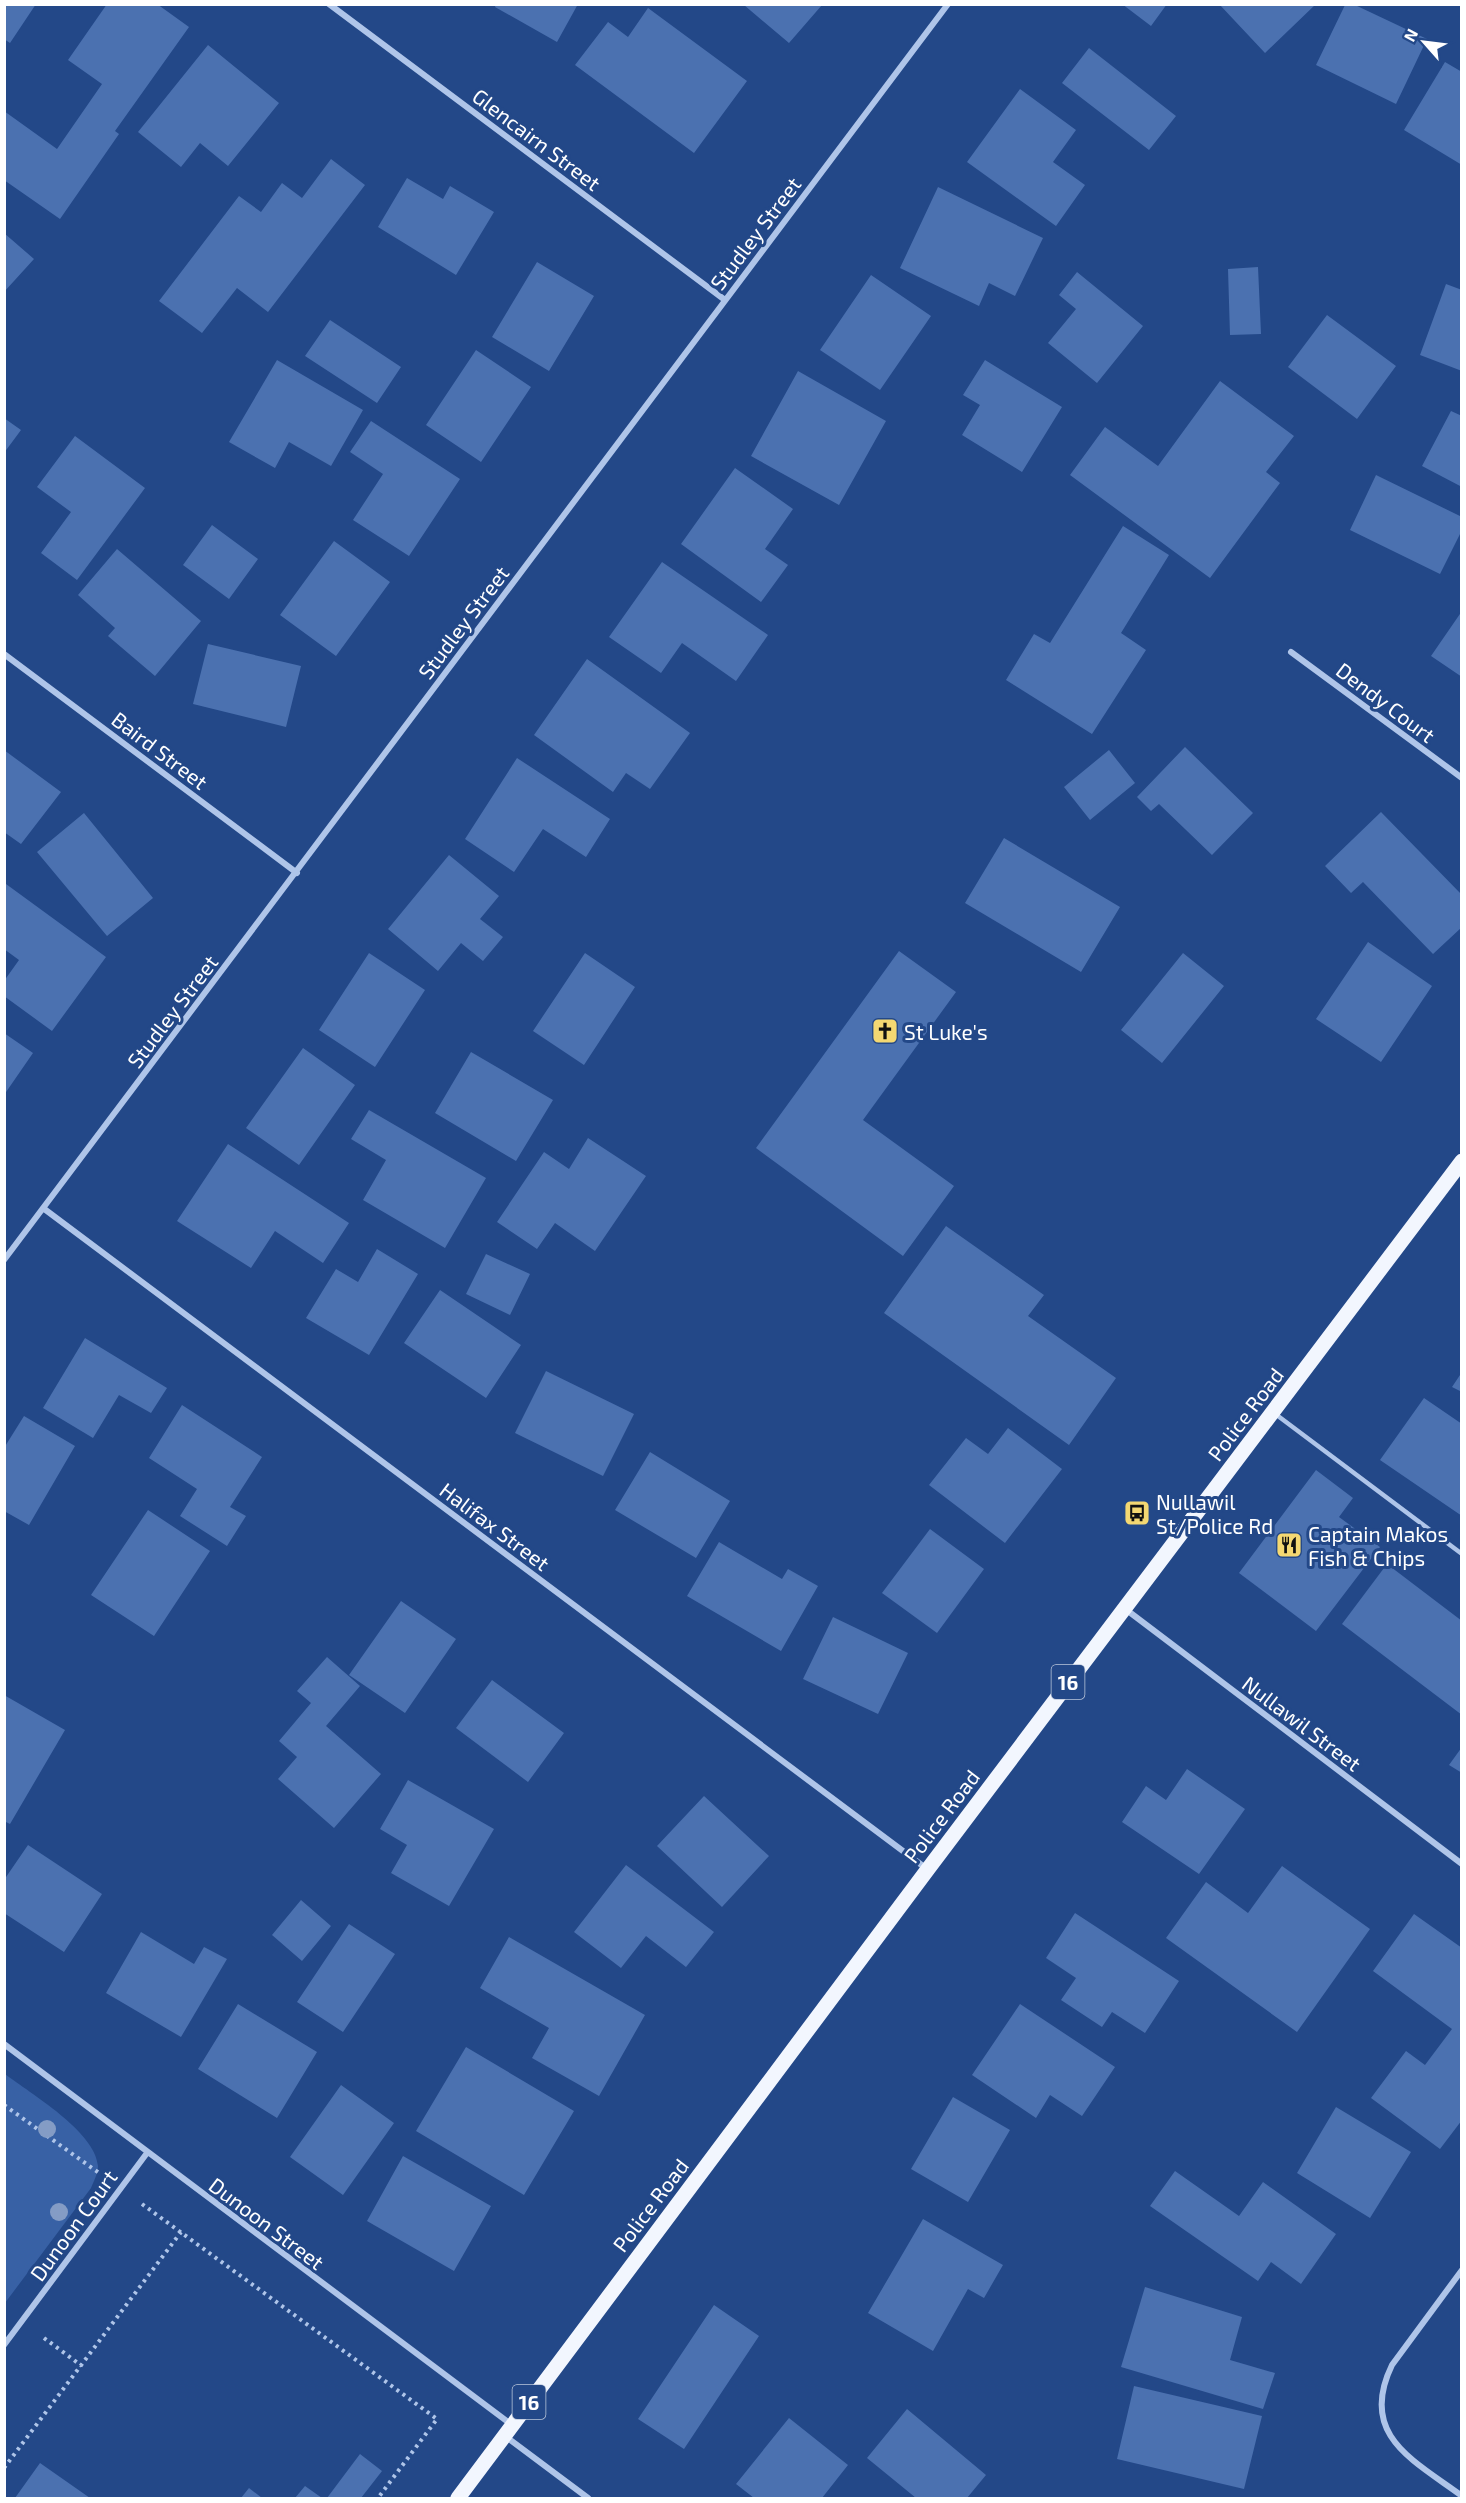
<svg xmlns="http://www.w3.org/2000/svg" width="1466" height="2503" font-family="'Exo 2',sans-serif">
	<style>
		.green { fill: #3861a5 }
		.building { fill: #4b71b0 }
		.lines { fill: none; stroke-linecap: round; stroke-linejoin: round }
		.path { stroke: #afc5e9; stroke-width: 4; stroke-dasharray: 3 4.5; stroke-linecap: butt }
		.service { stroke: #afc5e9; stroke-width: 4.5 }
		.minor { stroke: #afc5e9; stroke-width: 6 }
		.primary { stroke: #f2f6fe; stroke-width: 15 }
		.tree { fill: #849cc5 }
		.labels { text-anchor: middle; dominant-baseline: central; stroke-width: 6; stroke-linejoin: round; paint-order: stroke }
		.shield { fill: #234888; stroke: #bdc8db; stroke-width: 1.5 }
		.shield-label { font-size: 20px; font-weight: bold; fill: #fff }
		.street-label { font-size: 21px; fill: #fff; stroke: #234888 }
		.poi-label { font-size: 21px; fill: #fff; stroke: #234888; text-anchor: start }
	</style>
	<rect width="100%" height="100%" fill="#234888"/>
	<path class="green" d="M 5,2074 C 31,2094 95,2131 98,2166 C 98,2173 94,2181 91,2188 L 5,2303 Z"/>
	<path class="building" d="M 4,4 L 36,4 L 10,43 L 4,39 Z
		M 107,4 L 157,4 L 189,27 L 115,131 L 119,134 L 60,219 L 4,180 L 4,111 L 57,149 L 102,84 L 68,60 Z
		M 496,4 L 578,4 L 557,42 L 495,7 Z
		M 1122,4 L 1167,4 L 1151,26 Z
		M 1219,4 L 1316,4 L 1265,53 Z
		M 744,5 L 822,5 L 789,43 Z
		M 1345,5 L 1355,5 L 1427,39 L 1396,104 L 1316,65 Z
		M 648,8 L 747,81 L 694,153 L 575,65 L 608,22 L 628,37 Z
		M 208,45 L 279,103 L 228,166 L 200,143 L 181,167 L 138,132 Z
		M 1089,48 L 1176,116 L 1149,150 L 1062,83 Z
		M 1445,62 L 1462,72 L 1462,165 L 1404,130 Z
		M 1020,89 L 1076,130 L 1053,162 L 1085,185 L 1056,226 L 967,162 Z
		M 331,159 L 365,185 L 268,312 L 237,288 L 202,333 L 159,301 L 239,196 L 261,212 L 282,183 L 302,198 Z
		M 407,178 L 443,199 L 450,186 L 494,212 L 456,275 L 378,227 Z
		M 938,187 L 1043,238 L 1015,296 L 989,283 L 979,306 L 900,268 Z
		M 4,233 L 34,259 L 4,292 Z
		M 537,262 L 594,296 L 549,371 L 492,337 Z
		M 1258,267 L 1261,334 L 1230,335 L 1228,269 Z
		M 1077,272 L 1143,326 L 1097,383 L 1048,343 L 1076,309 L 1059,295 Z
		M 871,275 L 931,316 L 880,390 L 820,350 Z
		M 1446,284 L 1462,290 L 1462,371 L 1420,355 Z
		M 1327,315 L 1396,366 L 1357,419 L 1288,367 Z
		M 330,320 L 401,367 L 377,403 L 305,356 Z
		M 476,350 L 531,387 L 481,462 L 426,425 Z
		M 277,360 L 363,410 L 331,466 L 289,442 L 275,468 L 229,442 Z
		M 985,360 L 1062,407 L 1022,472 L 962,435 L 980,405 L 963,395 Z
		M 798,371 L 886,421 L 839,505 L 751,456 Z
		M 1220,381 L 1294,436 L 1266,472 L 1280,483 L 1210,578 L 1070,475 L 1105,427 L 1158,466 Z
		M 1451,411 L 1462,416 L 1462,487 L 1422,466 Z
		M 4,418 L 21,430 L 4,453 Z
		M 371,421 L 460,479 L 409,556 L 353,520 L 383,474 L 350,452 Z
		M 75,436 L 145,488 L 77,580 L 41,553 L 71,512 L 37,487 Z
		M 735,468 L 793,509 L 765,549 L 788,565 L 761,602 L 681,544 Z
		M 1376,475 L 1462,517 L 1462,530 L 1440,574 L 1350,530 Z
		M 212,525 L 258,559 L 229,599 L 183,565 Z
		M 1123,526 L 1169,555 L 1121,633 L 1146,650 L 1092,734 L 1006,680 L 1034,634 L 1050,643 Z
		M 334,541 L 390,582 L 336,656 L 280,615 Z
		M 117,549 L 201,621 L 155,676 L 108,636 L 115,628 L 78,595 Z
		M 662,562 L 768,635 L 736,681 L 682,643 L 661,673 L 609,637 Z
		M 1462,611 L 1462,677 L 1431,656 Z
		M 208,644 L 301,666 L 286,727 L 193,704 Z
		M 587,659 L 690,733 L 650,789 L 626,773 L 613,792 L 534,735 Z
		M 1185,747 L 1253,813 L 1212,855 L 1159,804 L 1151,811 L 1137,797 Z
		M 4,750 L 61,792 L 21,844 L 4,832 Z
		M 1109,750 L 1135,783 L 1090,820 L 1064,787 Z
		M 517,758 L 610,819 L 586,857 L 543,829 L 514,872 L 465,839 Z
		M 1381,812 L 1462,895 L 1462,927 L 1433,954 L 1363,882 L 1351,893 L 1325,866 Z
		M 84,813 L 153,898 L 107,936 L 37,852 Z
		M 1004,838 L 1120,907 L 1081,972 L 965,903 Z
		M 449,855 L 499,896 L 480,919 L 503,937 L 483,961 L 461,943 L 438,971 L 388,929 Z
		M 6,884 L 106,957 L 52,1031 L 4,996 L 4,981 L 19,960 L 4,949 L 4,886 Z
		M 1368,942 L 1432,986 L 1381,1062 L 1316,1019 Z
		M 899,951 L 956,992 L 863,1120 L 954,1186 L 903,1256 L 756,1148 Z
		M 369,953 L 425,990 L 375,1067 L 319,1030 Z
		M 585,953 L 635,987 L 584,1065 L 533,1031 Z
		M 1183,953 L 1224,986 L 1162,1063 L 1121,1030 Z
		M 4,1033 L 33,1053 L 4,1095 Z
		M 303,1048 L 355,1085 L 299,1165 L 246,1128 Z
		M 471,1052 L 553,1100 L 516,1161 L 435,1113 Z
		M 369,1110 L 486,1178 L 445,1248 L 363,1200 L 386,1160 L 351,1139 Z
		M 588,1138 L 646,1176 L 595,1251 L 555,1223 L 537,1249 L 497,1222 L 544,1152 L 569,1169 Z
		M 228,1144 L 349,1223 L 323,1263 L 275,1231 L 251,1268 L 177,1221 Z
		M 946,1226 L 1044,1295 L 1028,1316 L 1116,1378 L 1069,1445 L 884,1313 Z
		M 377,1249 L 418,1274 L 369,1355 L 306,1318 L 336,1269 L 358,1282 Z
		M 486,1254 L 530,1274 L 510,1315 L 466,1294 Z
		M 440,1290 L 521,1345 L 486,1398 L 404,1343 Z
		M 85,1338 L 167,1388 L 151,1413 L 119,1395 L 93,1438 L 43,1408 Z
		M 546,1371 L 634,1414 L 603,1476 L 515,1433 Z
		M 1462,1372 L 1462,1392 L 1452,1387 Z
		M 1424,1398 L 1462,1424 L 1462,1516 L 1380,1460 Z
		M 182,1405 L 262,1457 L 230,1507 L 246,1516 L 227,1546 L 180,1516 L 197,1489 L 149,1458 Z
		M 24,1416 L 75,1446 L 29,1525 L 4,1511 L 4,1448 Z
		M 1008,1428 L 1062,1469 L 1005,1543 L 929,1485 L 966,1438 L 988,1454 Z
		M 650,1452 L 730,1501 L 696,1558 L 615,1510 Z
		M 1316,1470 L 1353,1498 L 1339,1517 L 1380,1547 L 1316,1631 L 1239,1573 Z
		M 148,1510 L 210,1551 L 154,1636 L 91,1595 Z
		M 930,1529 L 984,1569 L 937,1633 L 882,1593 Z
		M 719,1542 L 782,1579 L 788,1569 L 818,1586 L 781,1651 L 687,1596 Z
		M 1387,1564 L 1462,1621 L 1462,1715 L 1342,1624 Z
		M 401,1601 L 456,1639 L 405,1713 L 349,1675 Z
		M 833,1617 L 908,1653 L 878,1714 L 803,1679 Z
		M 327,1657 L 360,1686 L 326,1726 L 381,1774 L 334,1828 L 278,1779 L 297,1757 L 279,1741 L 311,1703 L 297,1691 Z
		M 492,1680 L 564,1733 L 528,1782 L 456,1728 Z
		M 4,1695 L 65,1730 L 10,1824 L 4,1821 Z
		M 1462,1747 L 1462,1773 L 1449,1765 Z
		M 1187,1769 L 1245,1809 L 1199,1874 L 1122,1822 L 1146,1786 L 1166,1800 Z
		M 408,1780 L 494,1829 L 449,1906 L 391,1873 L 407,1845 L 380,1829 Z
		M 704,1796 L 769,1856 L 722,1907 L 657,1846 Z
		M 28,1845 L 102,1894 L 64,1952 L 4,1913 L 4,1880 Z
		M 626,1865 L 714,1932 L 686,1967 L 646,1936 L 621,1968 L 574,1932 Z
		M 1282,1866 L 1370,1929 L 1297,2032 L 1166,1938 L 1206,1882 L 1248,1913 Z
		M 301,1900 L 331,1926 L 302,1961 L 272,1935 Z
		M 1075,1913 L 1179,1981 L 1145,2033 L 1112,2012 L 1102,2027 L 1061,2000 L 1076,1978 L 1046,1958 Z
		M 1414,1914 L 1462,1948 L 1462,2120 L 1440,2149 L 1371,2098 L 1406,2051 L 1425,2065 L 1452,2029 L 1373,1971 Z
		M 349,1924 L 395,1954 L 343,2032 L 297,2002 Z
		M 141,1932 L 194,1964 L 204,1947 L 227,1959 L 181,2037 L 106,1993 Z
		M 509,1937 L 645,2015 L 599,2096 L 532,2058 L 549,2028 L 480,1988 Z
		M 238,2004 L 317,2052 L 277,2118 L 198,2069 Z
		M 1020,2004 L 1115,2067 L 1082,2116 L 1050,2095 L 1036,2118 L 972,2075 Z
		M 466,2047 L 574,2111 L 524,2195 L 416,2131 Z
		M 341,2085 L 394,2123 L 343,2195 L 290,2157 Z
		M 953,2097 L 1010,2130 L 968,2202 L 911,2169 Z
		M 1336,2107 L 1411,2152 L 1370,2218 L 1297,2173 Z
		M 403,2156 L 491,2206 L 454,2271 L 367,2221 Z
		M 1175,2171 L 1239,2216 L 1263,2182 L 1336,2234 L 1301,2284 L 1271,2262 L 1258,2281 L 1150,2206 Z
		M 923,2219 L 1003,2265 L 984,2298 L 968,2289 L 933,2351 L 868,2313 Z
		M 1145,2287 L 1242,2317 L 1230,2360 L 1275,2373 L 1263,2409 L 1121,2367 Z
		M 714,2305 L 759,2336 L 684,2449 L 638,2419 Z
		M 1134,2386 L 1262,2416 L 1244,2489 L 1117,2459 Z
		M 907,2409 L 986,2475 L 967,2498 L 916,2498 L 867,2458 Z
		M 789,2418 L 848,2465 L 822,2498 L 754,2498 L 736,2484 Z
		M 360,2454 L 382,2471 L 361,2498 L 327,2498 Z
		M 40,2463 L 90,2498 L 15,2498 Z
		M 305,2486 L 322,2498 L 295,2498 Z
		M 249,2488 L 262,2498 L 241,2498 Z"/>
	<g class="lines">
		<path class="path" d="M 4,2105 L 99,2173
			M 142,2204 L 437,2419 L 378,2498
			M 44,2338 L 82,2366
			M 4,2468 L 181,2232"/>
		<path class="service" d="M 1274,1413 L 1462,1554"/>
		<path class="minor" d="M 329,4 L 725,300
			M 1291,652 L 1462,778
			M 4,654 L 297,873
			M 43,1208 L 927,1869
			M 4,1260 L 948,4
			M 1124,1608 L 1462,1864
			M 4,2044 L 512,2425
			M 1462,2270 L 1392,2365 C 1358,2435 1413,2460 1462,2496
			M 4,2345 L 147,2153
			M 505,2436 L 588,2498"/>
		<path class="primary" d="M 458,2498 L 928,1869 L 1462,1161"/>
	</g>
	<g class="tree">
		<circle cx="47" cy="2129" r="9"/>
		<circle cx="59" cy="2212" r="9"/>
	</g>
	<defs>
		<symbol id="church-square" viewBox="-11 -11 22 22"><rect x="-9" y="-9" width="18" height="18" rx="4" fill="#f4d872" stroke="#234888"/><path d="M-1.2-6h2.4v3.5h3.3v2.4h-3.3V6h-2.4V-.1h-3.3v-2.4h3.3Z" fill="#111"/></symbol>
		<symbol id="bus-square" viewBox="-11 -11 22 22"><rect x="-9" y="-9" width="18" height="18" rx="4" fill="#f4d872" stroke="#234888"/><path d="M-5-6H5V4H4V6H2V4H-2V6H-4V4H-5ZM-3.5-4V0h7V-4ZM-3.5 1.2v1.5H-2V1.2ZM2 1.2v1.5H3.5V1.2Z" fill="#111"/></symbol>
		<symbol id="restaurant-square" viewBox="-11 -11 22 22"><rect x="-9" y="-9" width="18" height="18" rx="4" fill="#f4d872" stroke="#234888"/><path d="M-5-6h1v4h1v-4h1v4h1v-4h1v5L-1.5 .5V6h-2V.5L-5-1ZM5-6V6H3V1.5H1.5Q1.5-4 5-6Z" fill="#111"/></symbol>
	</defs>
	<g fill-rule="evenodd">
		<use href="#church-square" x="870" y="1016" width="30" height="30"/>
		<use href="#bus-square" x="1122" y="1498" width="30" height="30"/>
		<use href="#restaurant-square" x="1274" y="1530" width="30" height="30"/>
	</g>
	<g class="labels">
		<g class="shield">
			<rect x="1051.5" y="1665" width="33" height="34" rx="4.5"/>
			<rect x="512.5" y="2385" width="33" height="34" rx="4.5"/>
		</g>
		<g class="shield-label">
			<text x="1068" y="1682">16</text>
			<text x="529" y="2402">16</text>
		</g>
		<g class="street-label">
			<text transform="translate(537 139) rotate(37)">Glencairn Street</text>
			<text transform="translate(755 233) rotate(-53)">Studley Street</text>
			<text transform="translate(463 622) rotate(-53)">Studley Street</text>
			<text transform="translate(1386 702) rotate(37)">Dendy Court</text>
			<text transform="translate(160 750) rotate(37)">Baird Street</text>
			<text transform="translate(172 1011) rotate(-53)">Studley Street</text>
			<text transform="translate(1245 1414) rotate(-53)">Police Road</text>
			<text transform="translate(495 1526) rotate(37)">Halifax Street</text>
			<text transform="translate(1302 1723) rotate(37)">Nullawil Street</text>
			<text transform="translate(941 1816) rotate(-53)">Police Road</text>
			<text transform="translate(650 2205) rotate(-53)">Police Road</text>
			<text transform="translate(267 2223) rotate(37)">Dunoon Street</text>
			<text transform="translate(73 2225) rotate(-54)">Dunoon Court</text>
		</g>
		<g class="poi-label">
			<text x="904" y="1031">St Luke's</text>
			<text x="1156" y="1501">Nullawil<tspan x="1156" dy="24">St/Police Rd</tspan></text>
			<text x="1308" y="1533">Captain Makos<tspan x="1308" dy="24">Fish &amp; Chips</tspan></text>
		</g>
	</g>
	<rect width="1466" height="2503" fill="none" stroke="#ffffff" stroke-width="12"/>
	<g transform="translate(1424 42) rotate(298)" stroke="#234888" stroke-width="4.5" paint-order="stroke">
	<path d="M0-4.5L10 22L0 15L-10 22Z" fill="#ffffff"/>
	<text y="-9" font-size="16" font-weight="bold" text-anchor="middle" fill="#ffffff">N</text>
	</g>
</svg>
